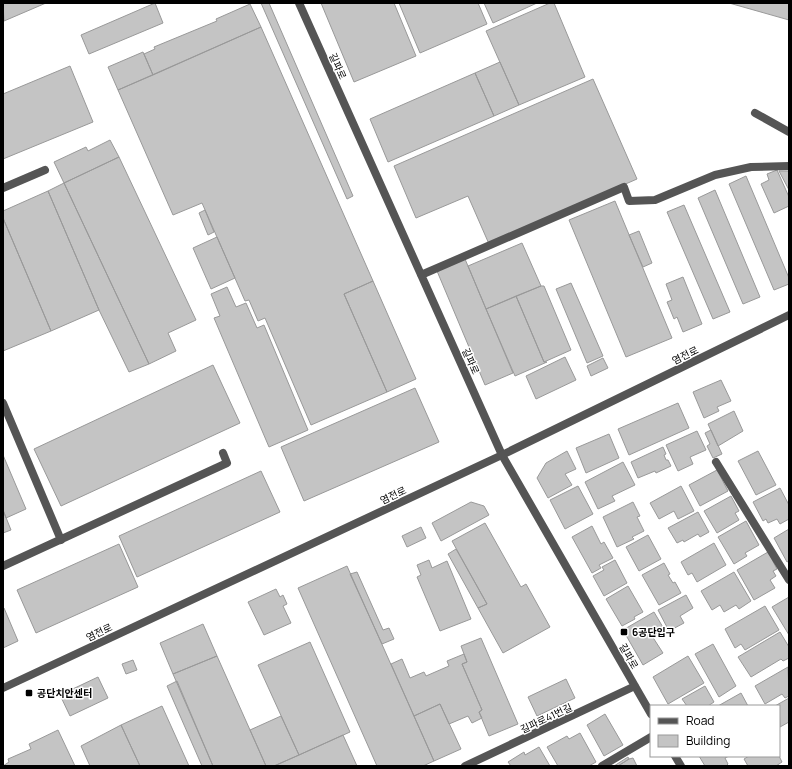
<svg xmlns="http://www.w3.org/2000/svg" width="792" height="769" font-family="Manrope,'Noto Sans KR',sans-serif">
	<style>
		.building { fill: #c4c4c4; stroke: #999 }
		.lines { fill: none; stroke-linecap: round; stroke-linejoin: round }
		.service { stroke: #555; stroke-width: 8 }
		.minor { stroke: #555; stroke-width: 8 }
		.tertiary { stroke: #555; stroke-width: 8 }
		.poi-dot { fill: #000; stroke: #fff; stroke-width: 1.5 }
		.labels { text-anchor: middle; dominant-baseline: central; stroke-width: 3; stroke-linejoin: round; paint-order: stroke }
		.street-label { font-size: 10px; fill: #000; stroke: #fff }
		.poi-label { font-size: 10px; font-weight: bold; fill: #000; stroke: #fff; text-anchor: start }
	</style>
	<rect width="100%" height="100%" fill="#fff"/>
	<path class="building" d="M 3,3 L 46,3 L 4,21 Z
		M 155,3 L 163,23 L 89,54 L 81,35 Z
		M 261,3 L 269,3 L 353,196 L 347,199 Z
		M 321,3 L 394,3 L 416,56 L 354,82 Z
		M 399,3 L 478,3 L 487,24 L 420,53 Z
		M 484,3 L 537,3 L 493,23 Z
		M 550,3 L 554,3 L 585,77 L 519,105 L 486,31 Z
		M 729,3 L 789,3 L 789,20 Z
		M 250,4 L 261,27 L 153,75 L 144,54 L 155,49 L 154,47 L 217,21 L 216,19 Z
		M 261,27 L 373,281 L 344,294 L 387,392 L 311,425 L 265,318 L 258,321 L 249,300 L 245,301 L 202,203 L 173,215 L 118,90 Z
		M 143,52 L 153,75 L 118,90 L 108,67 Z
		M 500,62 L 519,105 L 494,116 L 475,73 Z
		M 70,66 L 93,122 L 3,159 L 3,94 Z
		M 475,73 L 494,116 L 388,162 L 370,119 Z
		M 593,79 L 637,179 L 489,244 L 468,196 L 416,218 L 394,166 Z
		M 110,140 L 119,157 L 64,183 L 54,162 L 86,147 L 88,151 Z
		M 119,157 L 196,320 L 168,333 L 176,351 L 149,364 L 64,183 Z
		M 777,170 L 789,197 L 789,206 L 774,213 L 761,184 L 769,180 L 767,174 Z
		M 779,171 L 789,171 L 789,190 Z
		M 746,176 L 789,278 L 789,284 L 774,290 L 729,184 Z
		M 64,183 L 149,364 L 129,372 L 99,310 L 48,191 Z
		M 715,190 L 760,297 L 743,304 L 698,198 Z
		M 48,191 L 99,310 L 51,331 L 3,218 L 3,211 Z
		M 615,201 L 672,338 L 626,357 L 569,220 Z
		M 684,205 L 730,312 L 713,319 L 667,212 Z
		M 205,210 L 214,232 L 208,235 L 199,213 Z
		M 3,218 L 51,331 L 3,351 Z
		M 639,231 L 652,263 L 643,267 L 629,235 Z
		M 217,237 L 235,278 L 211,289 L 193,248 Z
		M 522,243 L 541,286 L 486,309 L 468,266 Z
		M 465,259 L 513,373 L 485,385 L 437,271 Z
		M 683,277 L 702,324 L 683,332 L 677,317 L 674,319 L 667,302 L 672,300 L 666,284 Z
		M 373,281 L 416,379 L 387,392 L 344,294 Z
		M 571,283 L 603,356 L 587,363 L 556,289 Z
		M 541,286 L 544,286 L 571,350 L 544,362 L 516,296 Z
		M 227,287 L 236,307 L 246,303 L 257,328 L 264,325 L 308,430 L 269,447 L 214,318 L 220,316 L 211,294 Z
		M 516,296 L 544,362 L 547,362 L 515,376 L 486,309 Z
		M 565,357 L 576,380 L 536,399 L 526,376 Z
		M 603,358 L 608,368 L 591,376 L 587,366 Z
		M 213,365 L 240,423 L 61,506 L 34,449 Z
		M 721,380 L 731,401 L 717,407 L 719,411 L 704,418 L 693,392 Z
		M 415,388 L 439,442 L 304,501 L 281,447 Z
		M 678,403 L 689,428 L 629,455 L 618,429 Z
		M 734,411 L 743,431 L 718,446 L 708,424 Z
		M 711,430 L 722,454 L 713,458 L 707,446 L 710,444 L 705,433 Z
		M 697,431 L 706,450 L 690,457 L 693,464 L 678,471 L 666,445 Z
		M 609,434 L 619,458 L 586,473 L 576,448 Z
		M 663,447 L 666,454 L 664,455 L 666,460 L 668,460 L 671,466 L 656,473 L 655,471 L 638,478 L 631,462 Z
		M 567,451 L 576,469 L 565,474 L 572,485 L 548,498 L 537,478 L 546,463 Z
		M 758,451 L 776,485 L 756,495 L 738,461 Z
		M 3,455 L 26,509 L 6,518 L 3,510 Z
		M 623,462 L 635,485 L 612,496 L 615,501 L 598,509 L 585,482 Z
		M 717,470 L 728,491 L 700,506 L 689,485 Z
		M 261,471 L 280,512 L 137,577 L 119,536 Z
		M 578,486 L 593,514 L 565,529 L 550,500 Z
		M 681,486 L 694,511 L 678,519 L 674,511 L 659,519 L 650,503 Z
		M 780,488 L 789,505 L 789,519 L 780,524 L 777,519 L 768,523 L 766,519 L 763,521 L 753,502 Z
		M 731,496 L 739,511 L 735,513 L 739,520 L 717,533 L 704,511 Z
		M 471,502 L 484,506 L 489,515 L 441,541 L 432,523 Z
		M 633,502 L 640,516 L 637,517 L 644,531 L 632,537 L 634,539 L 617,547 L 603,517 Z
		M 3,510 L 11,530 L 3,533 Z
		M 698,512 L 709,532 L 700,537 L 698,534 L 684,542 L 683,540 L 677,543 L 668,528 Z
		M 746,521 L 759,545 L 745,553 L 747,556 L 734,564 L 718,537 Z
		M 485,523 L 521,587 L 526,584 L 550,627 L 503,653 L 478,608 L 487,604 L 452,541 Z
		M 592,526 L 601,544 L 604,542 L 613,558 L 599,565 L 601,568 L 592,573 L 572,537 Z
		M 421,527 L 426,538 L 407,547 L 402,536 Z
		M 789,529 L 789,561 L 787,562 L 774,538 Z
		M 648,535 L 661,559 L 639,571 L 626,547 Z
		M 714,543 L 726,565 L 697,582 L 692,573 L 688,575 L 681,562 Z
		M 119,544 L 138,587 L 36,633 L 17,590 Z
		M 456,549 L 487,604 L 478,608 L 448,554 Z
		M 768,552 L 777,569 L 773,571 L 776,576 L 770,580 L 775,588 L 754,600 L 737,570 Z
		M 429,560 L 432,568 L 447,561 L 471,619 L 440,631 L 417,577 L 421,575 L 417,565 Z
		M 615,560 L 627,583 L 604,596 L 593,576 L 604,570 L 602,567 Z
		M 664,563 L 670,574 L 668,575 L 673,583 L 675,582 L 681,593 L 659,605 L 642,575 Z
		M 347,566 L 434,761 L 423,766 L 377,766 L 298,588 Z
		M 357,572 L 383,630 L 389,628 L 394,639 L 382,644 L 350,574 Z
		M 734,572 L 751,601 L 739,609 L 736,605 L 724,612 L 720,605 L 712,610 L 701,591 Z
		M 628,586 L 643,612 L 634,617 L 635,619 L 622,626 L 606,599 Z
		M 276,589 L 280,597 L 283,595 L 287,604 L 283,606 L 291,623 L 264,635 L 248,602 Z
		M 686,595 L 693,608 L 680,616 L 684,623 L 669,631 L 658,610 Z
		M 789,597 L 789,635 L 772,607 Z
		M 765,606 L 779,630 L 745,650 L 741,644 L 735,648 L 725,629 Z
		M 4,608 L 18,641 L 3,648 L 3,609 Z
		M 654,612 L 664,629 L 652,636 L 663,653 L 643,665 L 623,630 Z
		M 203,624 L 217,656 L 173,674 L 160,643 Z
		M 780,632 L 789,647 L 789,658 L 783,661 L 781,659 L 751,677 L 738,657 Z
		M 481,638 L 518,724 L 489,736 L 479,712 L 482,710 L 462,664 L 467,662 L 461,646 Z
		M 310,642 L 350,732 L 299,755 L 258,665 Z
		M 713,644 L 736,686 L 719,697 L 695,654 Z
		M 464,654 L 467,662 L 462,664 L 482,710 L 479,712 L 482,718 L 472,723 L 468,716 L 449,724 L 440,704 L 414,716 L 391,664 L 402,659 L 410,678 L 424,672 L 426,676 L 449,666 L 447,661 Z
		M 217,656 L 250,730 L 266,766 L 213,766 L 173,674 Z
		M 688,656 L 704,683 L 668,704 L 653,677 Z
		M 133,660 L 137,670 L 126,674 L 122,664 Z
		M 788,667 L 789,696 L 785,698 L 782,694 L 765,704 L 755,686 Z
		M 98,677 L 108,698 L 70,716 L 60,695 Z
		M 566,679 L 575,698 L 537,716 L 528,697 Z
		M 177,681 L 213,766 L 202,766 L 167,686 Z
		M 705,686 L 714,702 L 708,706 L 687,706 L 682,699 Z
		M 741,693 L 748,706 L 718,706 Z
		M 789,698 L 789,722 L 780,727 L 779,706 L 775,706 Z
		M 440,704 L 461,749 L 434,761 L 414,716 Z
		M 162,706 L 189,766 L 140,766 L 121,725 Z
		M 605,714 L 623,745 L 604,756 L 587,725 Z
		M 281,716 L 299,755 L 274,766 L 266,766 L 250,730 Z
		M 121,725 L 140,766 L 90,766 L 81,746 Z
		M 58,730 L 75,766 L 3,766 L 9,762 L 8,759 L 31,749 L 29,744 Z
		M 580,733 L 596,762 L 589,766 L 558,766 L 547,747 L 567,736 L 569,739 Z
		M 343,735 L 357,766 L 274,766 L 299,755 Z
		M 539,747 L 550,766 L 511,766 L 508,762 L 524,752 L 525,755 Z
		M 699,756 L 729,756 L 725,758 L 728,764 L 726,766 L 705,766 Z
		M 749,756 L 779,756 L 782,762 L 776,766 L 748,766 L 744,759 Z
		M 628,757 L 629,759 L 618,766 L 614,766 Z
		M 633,758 L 637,766 L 618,766 L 629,759 Z"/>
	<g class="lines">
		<path class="service" d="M 3,188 L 45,170
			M 3,403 L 61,540
			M 716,462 L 789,580
			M 3,566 L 227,463 L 223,453
			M 602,766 L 651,737"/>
		<path class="minor" d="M 299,3 L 502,455 L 651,714
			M 755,113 L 789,132
			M 421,275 L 624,187 L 629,201 L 655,200 L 715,175 L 751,167 L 789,166
			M 675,756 L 681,766
			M 465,766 L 635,686"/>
		<path class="tertiary" d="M 3,688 L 502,455 L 789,315"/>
	</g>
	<g class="poi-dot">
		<rect x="620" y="628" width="8" height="8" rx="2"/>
		<rect x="25" y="689" width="8" height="8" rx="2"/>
	</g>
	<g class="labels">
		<g class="street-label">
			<text transform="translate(338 66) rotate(66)">길파로</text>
			<text transform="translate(685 355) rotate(-26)">염전로</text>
			<text transform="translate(471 361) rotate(66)">길파로</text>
			<text transform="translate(393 495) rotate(-25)">염전로</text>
			<text transform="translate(99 632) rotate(-25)">염전로</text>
			<text transform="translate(629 656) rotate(60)">길파로</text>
			<text transform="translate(546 718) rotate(-25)">길파로41번길</text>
		</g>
		<g class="poi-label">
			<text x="632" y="632">6공단입구</text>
			<text x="37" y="693">공단치안센터</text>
		</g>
	</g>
	<rect width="792" height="769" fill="none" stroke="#000000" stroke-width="8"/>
	<rect x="650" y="705" width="130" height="52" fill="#ffffff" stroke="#999999"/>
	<rect x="658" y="718" width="20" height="6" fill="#555555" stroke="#999999"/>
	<text x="686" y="725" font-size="12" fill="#000000">Road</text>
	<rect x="658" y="735" width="20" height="12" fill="#c4c4c4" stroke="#999999"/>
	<text x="686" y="745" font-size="12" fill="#000000">Building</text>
</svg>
